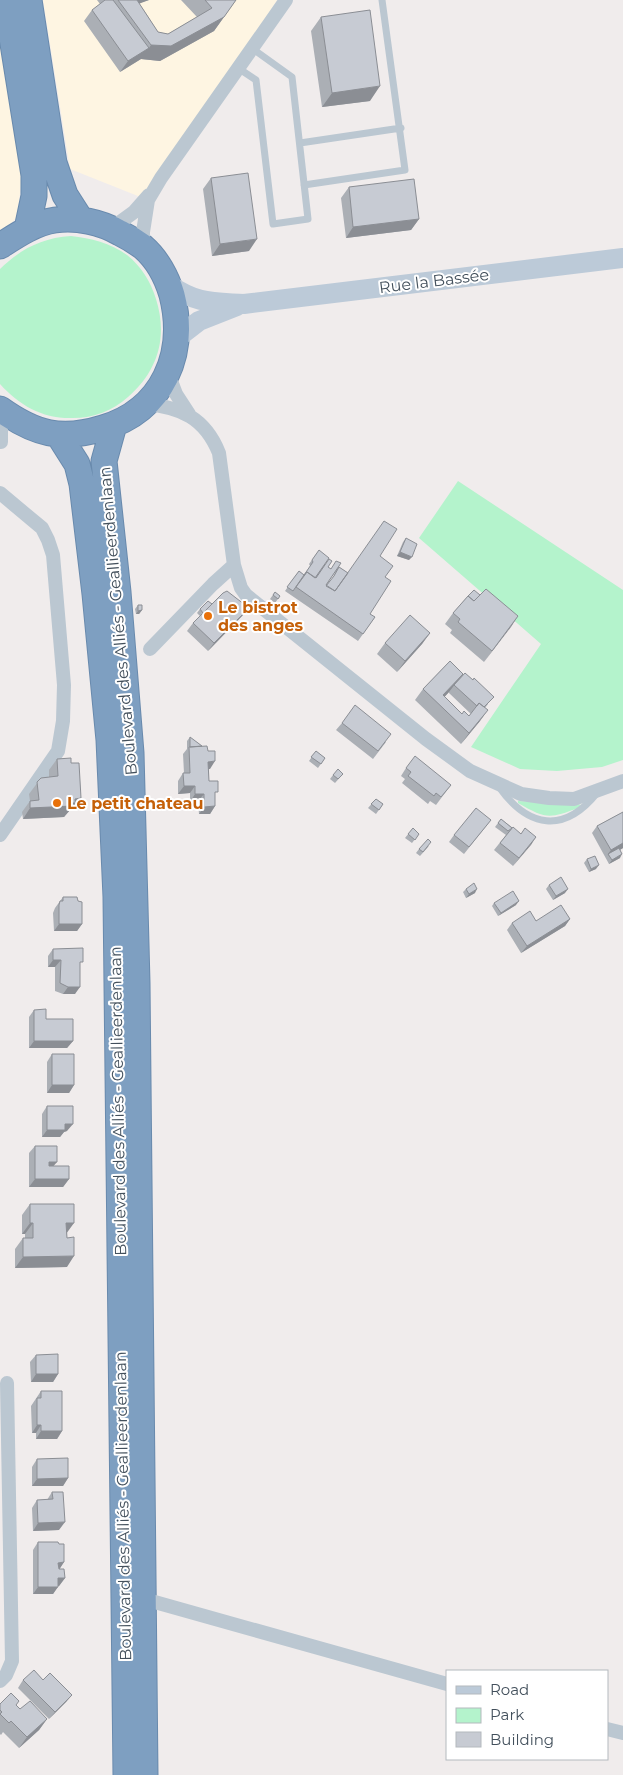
<svg xmlns="http://www.w3.org/2000/svg" width="623" height="1775" font-family="Montserrat,sans-serif">
	<style>
		.commercial { fill: #fef5e2 }
		.green { fill: #b4f3cc }
		.lines { fill: none; stroke-linecap: round; stroke-linejoin: round }
		.highway-casing { stroke: #698aad; stroke-width: 27 }
		.lane { stroke: #bbc7d1; stroke-width: 7 }
		.street { stroke: #bbc7d1; stroke-width: 14 }
		.secondary { stroke: #bccad8; stroke-width: 20 }
		.highway { stroke: #7e9fc1; stroke-width: 25 }
		.wall { fill: #abafb5; fill-rule: evenodd }
		.shaded-wall { fill: #8b8e94 }
		.building { fill: #c7cbd3; stroke: #8b8e94 }
		.food-dot { fill: #e8710a; stroke: #fff; stroke-width: 2 }
		.labels { text-anchor: middle; dominant-baseline: central; stroke-width: 4; stroke-linejoin: round; paint-order: stroke }
		.street-label { font-size: 16px; fill: #43505c; stroke: #fff }
		.food-label { font-size: 16px; font-weight: bold; fill: #c56008; stroke: #fff; text-anchor: start }
	</style>
	<rect width="100%" height="100%" fill="#f0ecec"/>
	<path class="commercial" d="M 43,0 L 277,0 L 148,200 L 70,169 Z
		M 0,28 L 22,177 L 17,217 L 4,230 L 0,232 Z"/>
	<path class="green" d="M 71,236 C 91,238 110,243 127,255 C 141,266 151,282 156,299 C 168,337 158,371 128,397 C 112,411 94,418 73,418 C 43,419 20,406 0,384 L 0,269 C 21,249 41,238 71,236 Z
		M 458,481 L 623,590 L 623,760 L 602,767 L 557,771 L 520,769 L 471,747 L 541,644 L 419,538 Z
		M 518,801 L 578,804 L 581,805 L 578,808 C 549,819 546,819 518,803 Z"/>
	<g class="lines">
		<defs>
			<path id="highway" d="M 6,0 L 34,175 L 34,196 L 27,229
				M 29,0 L 54,163 L 65,195 L 81,220
				M 0,246 C 17,235 35,223 55,220 C 77,217 101,222 120,233 C 128,237 136,242 143,247 C 157,259 167,278 172,295 C 187,354 163,410 103,428 C 61,441 35,434 0,409
				M 114,425 L 104,461 L 118,592 L 131,753 L 137,983 L 145,1775
				M 58,434 L 77,464 L 82,484 L 95,594 L 109,740 L 116,897 L 126,1775"/>
		</defs>
		<use href="#highway" class="highway-casing"/>
		<path class="lane" d="M 238,68 L 256,80 L 273,224 L 308,219 L 292,77 L 253,49
			M 300,143 L 401,128
			M 304,185 L 405,170 L 382,0
			M 499,787 C 528,828 564,834 597,793"/>
		<path class="street" d="M 112,228 L 134,212 L 149,195
			M 143,248 L 143,232 L 148,200 L 161,178 L 286,0
			M 168,373 L 176,394 L 189,414
			M 145,404 C 181,407 205,418 219,453 L 234,565 L 241,588 L 246,595 L 426,739 L 470,771 L 521,794 L 549,798 L 574,799 L 623,781
			M 1,410 L 1,442
			M 0,493 L 42,528 L 48,540 L 53,555 L 64,685 L 63,721 L 58,751 L 0,835
			M 150,649 L 213,584 L 234,565
			M 144,1599 L 447,1684
			M 0,1681 L 6,1675 L 12,1661 L 7,1383
			M 607,1729 L 623,1733"/>
		<path class="secondary" d="M 168,284 C 197,304 211,302 244,304 L 623,258
			M 177,338 L 199,321 L 237,306"/>
		<use href="#highway" class="highway"/>
	</g>
	<path class="wall" d="M 97,0 L 149,0 L 139,3 L 158,32 L 168,34 L 197,17 L 181,0 L 236,0 L 214,31 L 160,61 L 141,59 L 120,72 L 84,21 L 92,10 L 100,4 Z
		M 321,17 L 370,101 L 322,107 L 311,31 Z
		M 211,178 L 249,251 L 212,256 L 203,189 Z
		M 349,187 L 419,219 L 411,230 L 346,238 L 341,198 Z
		M 406,538 L 409,560 L 397,556 L 403,542 Z
		M 319,550 L 325,564 L 328,567 L 331,569 L 339,567 L 348,573 L 380,556 L 385,577 L 370,614 L 375,617 L 358,641 L 285,591 L 299,571 L 304,575 L 310,566 L 309,564 ZM 336,571 L 332,579 L 326,585 Z
		M 275,592 L 280,596 L 275,603 L 270,599 Z
		M 480,595 L 518,616 L 484,662 L 450,633 L 452,630 L 445,624 L 453,613 L 468,596 Z
		M 212,604 L 249,608 L 243,615 L 208,651 L 187,631 L 193,623 L 200,616 L 197,613 L 200,609 Z
		M 138,605 L 142,610 L 139,614 L 136,614 L 135,609 Z
		M 430,633 L 422,644 L 397,672 L 377,654 L 385,643 Z
		M 450,661 L 488,704 L 485,708 L 480,721 L 461,744 L 415,700 L 423,689 ZM 449,692 L 449,693 L 471,714 L 469,716 L 462,714 L 444,697 Z
		M 342,723 L 386,742 L 373,759 L 336,730 Z
		M 190,737 L 208,751 L 210,769 L 209,769 L 209,781 L 215,796 L 215,806 L 210,814 L 199,814 L 198,801 L 190,802 L 190,793 L 178,794 L 178,781 L 183,773 L 184,773 L 183,754 L 187,749 L 187,741 Z
		M 316,751 L 325,758 L 318,768 L 309,761 Z
		M 57,759 L 71,763 L 81,798 L 73,809 L 70,810 L 64,817 L 23,819 L 22,812 L 30,801 L 29,794 L 41,778 L 49,777 L 49,770 Z
		M 406,768 L 451,785 L 436,805 L 430,801 L 428,804 L 402,783 L 405,779 L 401,776 Z
		M 343,774 L 335,783 L 330,779 L 333,775 Z
		M 376,799 L 383,804 L 376,814 L 368,808 Z
		M 623,812 L 623,848 L 620,850 L 620,858 L 609,864 L 592,833 L 597,826 Z
		M 501,819 L 521,834 L 536,837 L 513,866 L 494,850 L 506,835 L 495,827 Z
		M 491,820 L 464,854 L 449,842 L 454,835 Z
		M 413,828 L 419,834 L 412,843 L 405,838 Z
		M 429,846 L 420,856 L 416,853 L 419,849 Z
		M 587,859 L 596,869 L 589,872 L 584,863 Z
		M 549,885 L 565,893 L 553,900 L 546,889 Z
		M 466,889 L 475,893 L 466,898 L 463,892 Z
		M 63,897 L 82,924 L 77,931 L 54,931 L 53,913 L 55,908 Z
		M 494,903 L 516,905 L 498,916 L 492,906 Z
		M 570,919 L 565,926 L 521,953 L 507,930 L 512,923 Z
		M 53,949 L 80,966 L 75,994 L 63,994 L 55,991 L 55,967 L 48,967 L 48,956 Z
		M 34,1010 L 73,1041 L 67,1048 L 29,1048 L 29,1017 Z
		M 52,1054 L 74,1085 L 69,1093 L 47,1093 L 47,1062 Z
		M 47,1106 L 67,1131 L 64,1132 L 60,1137 L 42,1137 L 42,1114 Z
		M 35,1146 L 53,1166 L 69,1179 L 63,1187 L 29,1187 L 29,1153 Z
		M 30,1204 L 67,1233 L 67,1267 L 15,1268 L 15,1249 L 23,1238 L 25,1238 L 25,1234 L 22,1234 L 22,1215 Z
		M 36,1355 L 58,1374 L 53,1382 L 31,1382 L 30,1362 Z
		M 41,1391 L 62,1431 L 57,1439 L 36,1439 L 36,1433 L 32,1433 L 31,1406 Z
		M 37,1459 L 68,1478 L 63,1486 L 32,1486 L 32,1467 Z
		M 52,1492 L 59,1530 L 33,1531 L 32,1508 L 37,1500 L 47,1500 Z
		M 38,1542 L 64,1562 L 59,1569 L 65,1578 L 59,1586 L 58,1586 L 53,1594 L 33,1594 L 33,1550 Z
		M 23,1680 L 43,1680 L 72,1695 L 66,1702 L 49,1719 L 18,1688 Z
		M 0,1704 L 16,1705 L 20,1709 L 47,1719 L 39,1730 L 19,1748 L 3,1732 L 1,1735 L 0,1734 Z"/>
	<path class="shaded-wall" d="M 130,0 L 149,0 L 125,9 Z
		M 224,17 L 214,31 L 160,61 L 141,59 L 120,72 L 128,61 L 149,48 L 151,45 Z
		M 380,86 L 370,101 L 322,107 L 332,93 Z
		M 419,219 L 411,230 L 346,238 L 353,227 Z
		M 257,239 L 249,251 L 212,256 L 220,244 Z
		M 400,552 L 412,557 L 409,560 L 397,556 Z
		M 249,608 L 243,615 L 208,651 L 214,643 Z
		M 142,610 L 139,614 L 136,614 L 138,611 Z
		M 518,616 L 511,627 L 484,662 L 492,651 Z
		M 430,633 L 422,644 L 397,672 L 405,661 Z
		M 463,674 L 449,692 L 438,704 L 443,695 Z
		M 488,710 L 480,721 L 461,744 L 469,733 Z
		M 215,761 L 210,769 L 203,769 L 208,762 Z
		M 184,786 L 195,786 L 190,793 L 178,794 Z
		M 195,794 L 204,794 L 198,801 L 190,802 Z
		M 81,798 L 73,809 L 70,810 L 64,817 L 23,819 L 30,808 Z
		M 215,806 L 210,814 L 199,814 L 204,807 Z
		M 536,837 L 531,845 L 513,866 L 519,858 Z
		M 623,843 L 623,848 L 609,856 L 608,854 L 611,850 Z
		M 622,854 L 620,858 L 609,864 L 612,860 Z
		M 599,865 L 596,869 L 589,872 L 591,869 Z
		M 477,889 L 475,893 L 466,898 L 469,894 Z
		M 568,889 L 565,893 L 553,900 L 556,896 Z
		M 519,901 L 516,905 L 498,916 L 501,913 Z
		M 570,919 L 565,926 L 521,953 L 527,946 Z
		M 59,924 L 82,924 L 77,931 L 54,931 Z
		M 53,960 L 61,960 L 55,967 L 48,967 Z
		M 68,987 L 80,987 L 75,994 L 63,994 Z
		M 34,1041 L 73,1041 L 67,1048 L 29,1048 Z
		M 52,1085 L 74,1085 L 69,1093 L 47,1093 Z
		M 65,1124 L 73,1124 L 67,1131 L 64,1132 L 60,1137 L 42,1137 L 47,1130 Z
		M 49,1162 L 57,1162 L 51,1169 L 44,1170 Z
		M 35,1179 L 69,1179 L 63,1187 L 29,1187 Z
		M 30,1223 L 33,1223 L 25,1234 L 22,1234 Z
		M 66,1223 L 74,1223 L 66,1234 Z
		M 74,1256 L 67,1267 L 15,1268 L 23,1257 Z
		M 36,1374 L 58,1374 L 53,1382 L 31,1382 Z
		M 37,1425 L 41,1425 L 36,1433 L 32,1433 Z
		M 41,1431 L 62,1431 L 57,1439 L 36,1439 Z
		M 68,1478 L 63,1486 L 32,1486 L 37,1479 Z
		M 65,1522 L 59,1530 L 33,1531 L 38,1523 Z
		M 64,1562 L 59,1570 L 58,1563 Z
		M 58,1578 L 65,1578 L 59,1586 L 53,1586 Z
		M 38,1587 L 58,1587 L 53,1594 L 33,1594 Z
		M 72,1695 L 66,1702 L 49,1719 L 55,1712 Z
		M 47,1719 L 39,1730 L 19,1748 L 27,1737 Z"/>
	<path class="building" d="M 105,0 L 113,0 L 149,48 L 128,61 L 92,10 Z
		M 118,0 L 137,0 L 158,32 L 168,34 L 212,8 L 205,0 L 236,0 L 224,17 L 171,46 L 151,45 Z
		M 370,10 L 380,86 L 332,93 L 321,17 Z
		M 248,173 L 257,239 L 220,244 L 211,178 Z
		M 414,179 L 419,219 L 353,227 L 349,187 Z
		M 384,521 L 397,529 L 380,556 L 393,566 L 385,577 L 391,581 L 370,614 L 375,617 L 363,634 L 296,587 L 307,572 L 316,578 L 329,559 L 332,561 L 328,567 L 331,569 L 336,561 L 341,563 L 326,585 L 335,591 Z
		M 406,538 L 417,544 L 412,557 L 400,552 Z
		M 319,550 L 329,558 L 315,578 L 307,572 L 304,575 L 313,562 L 312,560 Z
		M 339,567 L 348,573 L 335,591 L 326,586 L 334,576 Z
		M 299,571 L 304,575 L 293,591 L 287,587 Z
		M 486,589 L 518,616 L 492,651 L 458,622 L 460,619 L 453,613 L 468,596 L 474,601 Z
		M 474,590 L 480,595 L 474,601 L 468,596 Z
		M 227,591 L 249,608 L 214,643 L 193,623 L 223,593 Z
		M 275,592 L 280,596 L 278,599 L 273,595 Z
		M 208,601 L 212,604 L 203,613 L 200,609 Z
		M 138,605 L 142,605 L 142,610 L 138,611 Z
		M 410,615 L 430,633 L 405,661 L 385,643 Z
		M 450,661 L 463,674 L 443,695 L 462,714 L 464,711 L 469,716 L 479,703 L 488,710 L 469,733 L 423,689 Z
		M 465,673 L 473,680 L 474,678 L 494,697 L 484,707 L 479,703 L 477,706 L 454,685 Z
		M 355,705 L 391,734 L 378,751 L 342,723 Z
		M 190,737 L 202,746 L 190,747 Z
		M 207,746 L 208,751 L 215,751 L 215,761 L 208,762 L 209,781 L 218,781 L 218,792 L 215,792 L 215,806 L 204,807 L 204,794 L 195,794 L 195,786 L 184,786 L 183,773 L 190,773 L 189,747 Z
		M 316,751 L 325,758 L 321,764 L 311,757 Z
		M 415,756 L 451,785 L 441,797 L 436,793 L 434,796 L 408,776 L 411,772 L 406,768 Z
		M 71,758 L 71,763 L 79,763 L 81,798 L 75,799 L 75,803 L 72,803 L 72,806 L 30,808 L 30,801 L 39,800 L 37,782 L 41,778 L 58,776 L 57,759 Z
		M 338,769 L 343,774 L 338,779 L 333,775 Z
		M 376,799 L 383,804 L 379,810 L 371,804 Z
		M 476,808 L 491,820 L 469,847 L 454,835 Z
		M 623,812 L 623,843 L 611,850 L 597,826 Z
		M 501,819 L 512,828 L 508,831 L 498,823 Z
		M 513,827 L 521,834 L 525,828 L 536,837 L 519,858 L 500,843 Z
		M 413,828 L 419,834 L 415,840 L 408,834 Z
		M 428,839 L 431,842 L 423,852 L 419,849 Z
		M 619,848 L 622,854 L 612,860 L 608,854 Z
		M 595,856 L 599,865 L 591,869 L 587,859 Z
		M 561,877 L 568,889 L 556,896 L 549,885 Z
		M 474,883 L 477,889 L 469,894 L 466,889 Z
		M 513,891 L 519,901 L 501,913 L 494,903 Z
		M 63,897 L 77,897 L 78,901 L 82,902 L 82,924 L 59,924 L 59,905 L 60,901 L 63,901 Z
		M 561,905 L 570,919 L 527,946 L 512,923 L 530,911 L 536,921 Z
		M 83,948 L 83,962 L 80,962 L 80,987 L 68,987 L 60,983 L 61,960 L 53,960 L 53,949 Z
		M 46,1009 L 46,1019 L 73,1019 L 73,1041 L 34,1041 L 34,1010 Z
		M 52,1054 L 74,1054 L 74,1085 L 52,1085 Z
		M 47,1106 L 73,1106 L 73,1124 L 65,1124 L 65,1130 L 47,1130 Z
		M 35,1146 L 57,1146 L 57,1162 L 49,1162 L 49,1166 L 69,1166 L 69,1179 L 35,1179 Z
		M 30,1204 L 74,1204 L 74,1223 L 66,1223 L 67,1238 L 74,1237 L 74,1256 L 23,1257 L 23,1238 L 33,1238 L 33,1223 L 30,1223 Z
		M 58,1354 L 58,1374 L 36,1374 L 36,1355 Z
		M 41,1391 L 62,1391 L 62,1431 L 41,1431 L 41,1425 L 37,1425 L 37,1398 L 41,1398 Z
		M 68,1458 L 68,1478 L 37,1479 L 37,1459 Z
		M 52,1492 L 63,1492 L 65,1522 L 38,1523 L 37,1500 L 53,1499 Z
		M 38,1542 L 58,1542 L 59,1544 L 64,1544 L 64,1562 L 58,1563 L 59,1569 L 64,1569 L 65,1578 L 58,1578 L 58,1587 L 38,1587 Z
		M 34,1670 L 43,1680 L 50,1673 L 72,1695 L 55,1712 L 23,1680 Z
		M 11,1693 L 19,1701 L 16,1705 L 20,1709 L 30,1701 L 47,1719 L 27,1737 L 11,1721 L 9,1723 L 0,1714 L 2,1712 L 0,1710 L 0,1704 Z"/>
	<g class="food-dot">
		<circle cx="208" cy="616" r="5"/>
		<circle cx="57" cy="803" r="5"/>
	</g>
	<g class="labels">
		<g class="street-label">
			<text transform="translate(434 281) rotate(-7)">Rue la Bassée</text>
			<text transform="translate(118 621) rotate(-95)">Boulevard des Alliés - Geallieerdenlaan</text>
			<text transform="translate(118 1101) rotate(-91)">Boulevard des Alliés - Geallieerdenlaan</text>
			<text transform="translate(123 1506) rotate(-91)">Boulevard des Alliés - Geallieerdenlaan</text>
		</g>
		<g class="food-label">
			<text x="218" y="607">Le bistrot<tspan x="218" dy="18">des anges</tspan></text>
			<text x="67" y="803">Le petit chateau</text>
		</g>
	</g>
	<rect x="446" y="1670" width="162" height="90" fill="#ffffff" stroke="#b4b9be"/>
	<rect x="456" y="1686" width="25" height="8" fill="#bccad8" stroke="#b4b9be"/>
	<text x="490" y="1695" font-size="15" fill="#43505c">Road</text>
	<rect x="456" y="1708" width="25" height="15" fill="#b4f3cc" stroke="#b4b9be"/>
	<text x="490" y="1720" font-size="15" fill="#43505c">Park</text>
	<rect x="456" y="1732" width="25" height="15" fill="#c7cbd3" stroke="#b4b9be"/>
	<text x="490" y="1745" font-size="15" fill="#43505c">Building</text>
</svg>
